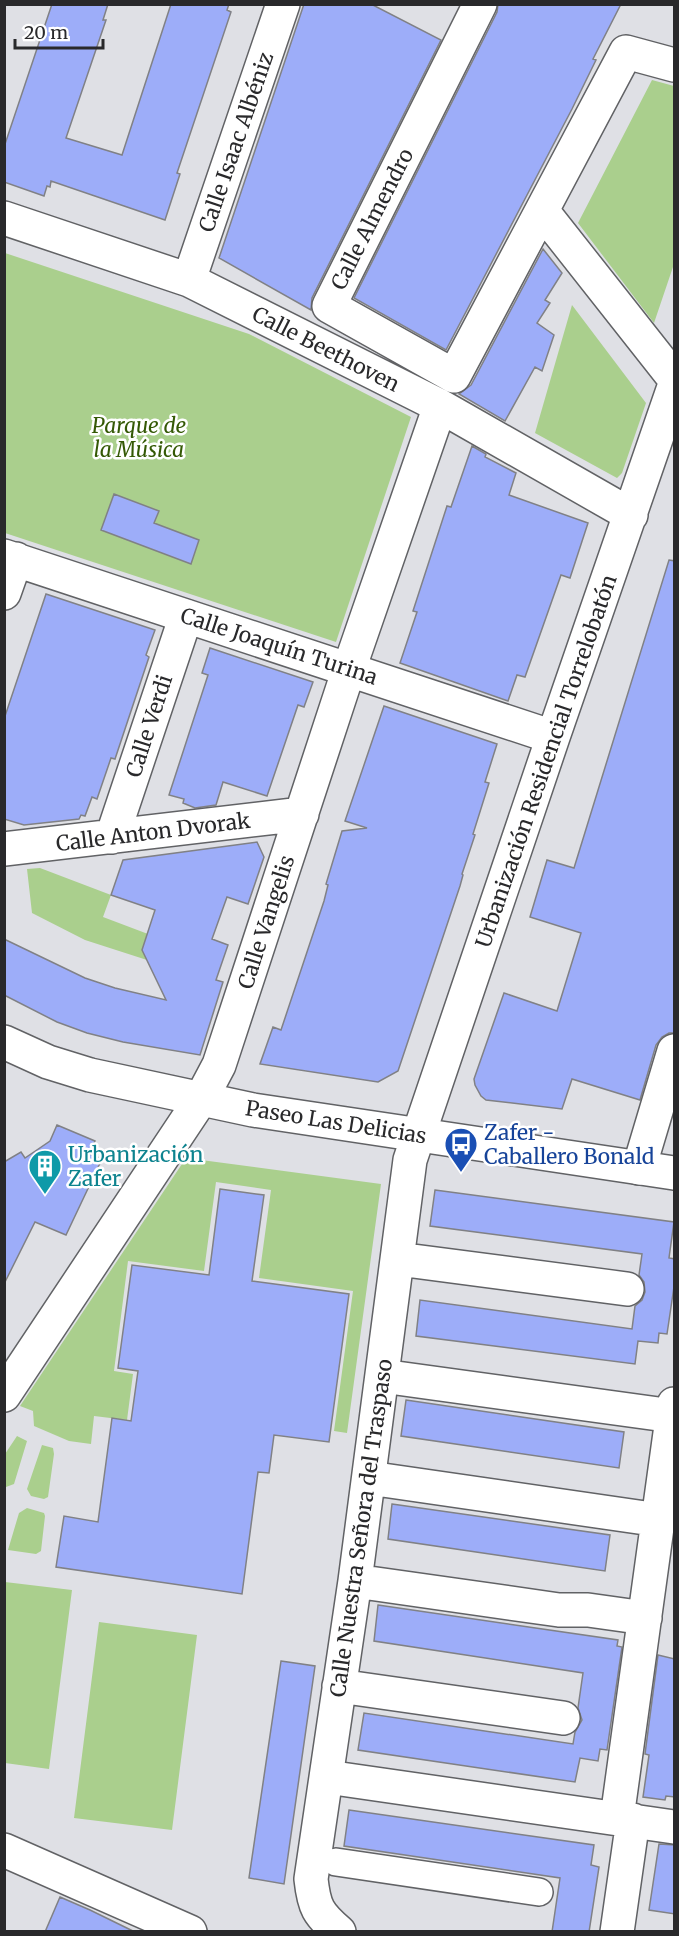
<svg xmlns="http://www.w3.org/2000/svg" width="679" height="1936" font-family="Merriweather,serif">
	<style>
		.green { fill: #aacf8d }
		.building { fill: #9dadf9; stroke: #808185; stroke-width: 1.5 }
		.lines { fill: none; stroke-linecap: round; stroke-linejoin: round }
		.pedestrian-casing { stroke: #616265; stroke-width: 30 }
		.minor-casing { stroke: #616265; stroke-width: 36 }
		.tertiary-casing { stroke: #616265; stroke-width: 36 }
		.pedestrian { stroke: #fff; stroke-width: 27 }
		.minor { stroke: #fff; stroke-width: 33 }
		.tertiary { stroke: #fff; stroke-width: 33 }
		.labels { text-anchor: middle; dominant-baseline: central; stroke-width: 5; stroke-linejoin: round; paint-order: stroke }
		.street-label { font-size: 21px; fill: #29292b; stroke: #fff }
		.park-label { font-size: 21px; font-style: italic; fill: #345905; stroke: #fff }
		.transit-label { font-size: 21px; fill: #164399; stroke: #fff; text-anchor: start }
		.culture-label { font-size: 21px; fill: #0d838f; stroke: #fff; text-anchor: start }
	</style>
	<rect width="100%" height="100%" fill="#dfe0e5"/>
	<path class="green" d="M 652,80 L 674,86 L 674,264 L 654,323 L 578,223 Z
		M 5,253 L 249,334 L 411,417 L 336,642 L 5,533 Z
		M 572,305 L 646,403 L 622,473 L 617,478 L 535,433 Z
		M 40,868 L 111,895 L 103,917 L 148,934 L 147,960 L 85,940 L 32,913 L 27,869 Z
		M 186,1158 L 381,1184 L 347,1433 L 334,1431 L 353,1291 L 259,1278 L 271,1190 L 216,1182 L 204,1271 L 128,1261 L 114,1371 L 133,1374 L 127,1420 L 94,1416 L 91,1444 L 69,1441 L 34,1426 L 33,1411 L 20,1406 Z
		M 17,1436 L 27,1441 L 14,1484 L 6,1487 L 5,1454 Z
		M 42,1445 L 53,1448 L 54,1454 L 48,1497 L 44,1499 L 31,1496 L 27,1489 Z
		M 27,1508 L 44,1513 L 45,1516 L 41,1551 L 36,1554 L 8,1550 L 19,1513 Z
		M 5,1582 L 72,1590 L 49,1769 L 5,1763 Z
		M 99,1622 L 197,1635 L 172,1830 L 74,1818 Z"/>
	<path class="building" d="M 52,4 L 108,4 L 103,20 L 106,20 L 66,138 L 122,155 L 171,4 L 229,4 L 227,10 L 231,12 L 177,173 L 180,174 L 165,220 L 51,181 L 50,187 L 47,186 L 44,196 L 4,182 L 4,147 Z
		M 304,4 L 371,4 L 441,40 L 312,298 L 311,310 L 219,258 Z
		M 498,4 L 621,4 L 593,59 L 596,60 L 572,109 L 446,350 L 354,298 L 497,12 Z
		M 543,249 L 562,273 L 545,300 L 550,303 L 537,323 L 554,335 L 542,371 L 535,367 L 505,421 L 459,394 L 471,385 Z
		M 472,446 L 486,454 L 485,457 L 516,473 L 509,495 L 588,523 L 570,578 L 561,575 L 525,677 L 517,675 L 508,701 L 400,663 L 417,612 L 413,611 L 447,506 L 451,507 Z
		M 114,494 L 159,511 L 154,523 L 199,540 L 191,564 L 101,530 Z
		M 669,560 L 675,561 L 675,1033 L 669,1033 L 662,1037 L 656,1045 L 640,1100 L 572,1079 L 562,1109 L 486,1100 L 481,1096 L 475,1085 L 474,1079 L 504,993 L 557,1011 L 581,933 L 530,917 L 547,860 L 574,868 Z
		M 46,594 L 155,630 L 146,655 L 149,657 L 115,759 L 111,758 L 97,799 L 92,797 L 85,816 L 81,815 L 79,819 L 24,825 L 4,819 L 4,719 Z
		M 210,648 L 313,682 L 304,707 L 298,705 L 267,796 L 223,782 L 216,805 L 195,808 L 183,803 L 184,799 L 169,795 L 208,675 L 202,673 Z
		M 384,706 L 497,744 L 485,782 L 489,783 L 473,834 L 475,835 L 462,874 L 463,875 L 460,886 L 398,1071 L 378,1082 L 260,1064 L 273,1027 L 281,1030 L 324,901 L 328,885 L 326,884 L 342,831 L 367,828 L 345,821 Z
		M 257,842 L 264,857 L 248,904 L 227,897 L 212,939 L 228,945 L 216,980 L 223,982 L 200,1055 L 123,1042 L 87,1033 L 57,1022 L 4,995 L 4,939 L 85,978 L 115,988 L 166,1000 L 142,950 L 155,910 L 111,895 L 123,860 Z
		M 57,1125 L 95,1141 L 90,1154 L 102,1159 L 66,1235 L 35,1222 L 4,1284 L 4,1162 L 21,1152 L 25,1158 L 50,1141 Z
		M 220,1189 L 264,1195 L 252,1281 L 349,1294 L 329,1442 L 274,1435 L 269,1473 L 258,1472 L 242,1594 L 56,1567 L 64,1516 L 98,1522 L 112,1418 L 131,1421 L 138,1371 L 118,1368 L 132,1265 L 209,1275 Z
		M 435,1190 L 674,1222 L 669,1258 L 675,1259 L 675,1280 L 667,1334 L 659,1333 L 658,1343 L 638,1341 L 635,1364 L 416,1336 L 420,1300 L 632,1329 L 635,1306 L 642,1300 L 645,1292 L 644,1282 L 639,1275 L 642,1254 L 430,1226 Z
		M 406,1400 L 624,1432 L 619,1468 L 401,1436 Z
		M 392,1504 L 610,1535 L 605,1571 L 388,1539 Z
		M 378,1605 L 618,1640 L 617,1646 L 622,1647 L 607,1750 L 600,1749 L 598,1761 L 580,1758 L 575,1782 L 358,1750 L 364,1713 L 573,1744 L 575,1732 L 582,1720 L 578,1708 L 583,1673 L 374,1641 Z
		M 658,1655 L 675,1659 L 675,1797 L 666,1796 L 665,1800 L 643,1797 L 649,1755 L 645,1754 Z
		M 281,1661 L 315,1666 L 284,1884 L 249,1878 Z
		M 349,1810 L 594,1845 L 591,1865 L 599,1867 L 589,1932 L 552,1932 L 560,1878 L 344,1846 Z
		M 659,1844 L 675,1845 L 675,1914 L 649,1910 Z
		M 60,1897 L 90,1910 L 135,1932 L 45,1932 Z"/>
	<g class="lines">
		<defs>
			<path id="pedestrian" d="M 336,1862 L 539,1892"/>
			<path id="minor" d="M 480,4 L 329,306 L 454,376 L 626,52 L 674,65
				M 543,212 L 674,378
				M 4,218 L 189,280 L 440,406 L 631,515
				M 189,280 L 283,4
				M 4,556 L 553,737
				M 4,593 L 16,559
				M 112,837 L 186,616
				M 4,849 L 302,814
				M 639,1168 L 674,1051
				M 398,1259 L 627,1289
				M 382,1376 L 673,1416
				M 4,1395 L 201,1099 L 219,1065 L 349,669 L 440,406
				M 369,1478 L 659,1520
				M 355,1581 L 559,1610 L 588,1610 L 645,1618
				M 339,1686 L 563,1718
				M 327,1777 L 674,1827
				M 617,1818 L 674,1404
				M 4,1850 L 190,1932
				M 339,1932 C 318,1914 314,1907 311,1879 L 355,1581 L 410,1160 L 553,737 L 674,387
				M 617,1932 L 633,1820"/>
			<path id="tertiary" d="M 4,1042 L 48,1062 L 90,1075 L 253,1110 L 674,1173"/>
		</defs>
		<use href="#pedestrian" class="pedestrian-casing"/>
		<use href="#minor" class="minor-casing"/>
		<use href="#tertiary" class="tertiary-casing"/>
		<use href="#pedestrian" class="pedestrian"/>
		<use href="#minor" class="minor"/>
		<use href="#tertiary" class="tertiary"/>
	</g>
	<defs>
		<symbol id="bus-pin" viewBox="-11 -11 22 30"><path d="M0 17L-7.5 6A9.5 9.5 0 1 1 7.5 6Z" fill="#1a4fb4" stroke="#fff"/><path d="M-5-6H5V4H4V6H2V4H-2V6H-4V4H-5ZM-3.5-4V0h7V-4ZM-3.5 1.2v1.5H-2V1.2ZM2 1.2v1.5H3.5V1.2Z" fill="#fff"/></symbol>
		<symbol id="building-pin" viewBox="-11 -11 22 30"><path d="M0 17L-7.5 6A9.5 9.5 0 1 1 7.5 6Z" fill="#0f9aa8" stroke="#fff"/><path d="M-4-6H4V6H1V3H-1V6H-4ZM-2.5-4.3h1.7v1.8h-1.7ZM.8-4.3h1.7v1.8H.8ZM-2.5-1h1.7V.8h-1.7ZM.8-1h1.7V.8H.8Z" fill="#fff"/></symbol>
	</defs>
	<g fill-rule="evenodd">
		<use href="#bus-pin" x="442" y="1125" width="38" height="52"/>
		<use href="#building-pin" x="26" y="1147" width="38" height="52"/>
	</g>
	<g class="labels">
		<g class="street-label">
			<text transform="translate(236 142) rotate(-71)">Calle Isaac Albéniz</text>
			<text transform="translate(372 219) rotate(-63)">Calle Almendro</text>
			<text transform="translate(326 349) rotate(27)">Calle Beethoven</text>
			<text transform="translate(279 646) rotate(18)">Calle Joaquín Turina</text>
			<text transform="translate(149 726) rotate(-72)">Calle Verdi</text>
			<text transform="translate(546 761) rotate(-71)">Urbanización Residencial Torrelobatón</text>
			<text transform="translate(153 832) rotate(-7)">Calle Anton Dvorak</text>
			<text transform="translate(266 922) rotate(-72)">Calle Vangelis</text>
			<text transform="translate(336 1122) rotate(9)">Paseo Las Delicias</text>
			<text transform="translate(361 1528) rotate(-82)">Calle Nuestra Señora del Traspaso</text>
		</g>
		<g class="park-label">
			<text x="139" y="425">Parque de<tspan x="139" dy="24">la Música</tspan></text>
		</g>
		<g class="transit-label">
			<text x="484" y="1132">Zafer -<tspan x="484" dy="24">Caballero Bonald</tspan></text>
		</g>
		<g class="culture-label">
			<text x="68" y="1154">Urbanización<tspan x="68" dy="24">Zafer</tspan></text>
		</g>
	</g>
	<rect width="679" height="1936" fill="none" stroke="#29292b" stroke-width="12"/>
	<path d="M15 39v9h88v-9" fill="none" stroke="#29292b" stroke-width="3"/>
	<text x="24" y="39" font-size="18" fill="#29292b" stroke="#ffffff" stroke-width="4.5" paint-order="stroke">20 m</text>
</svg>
